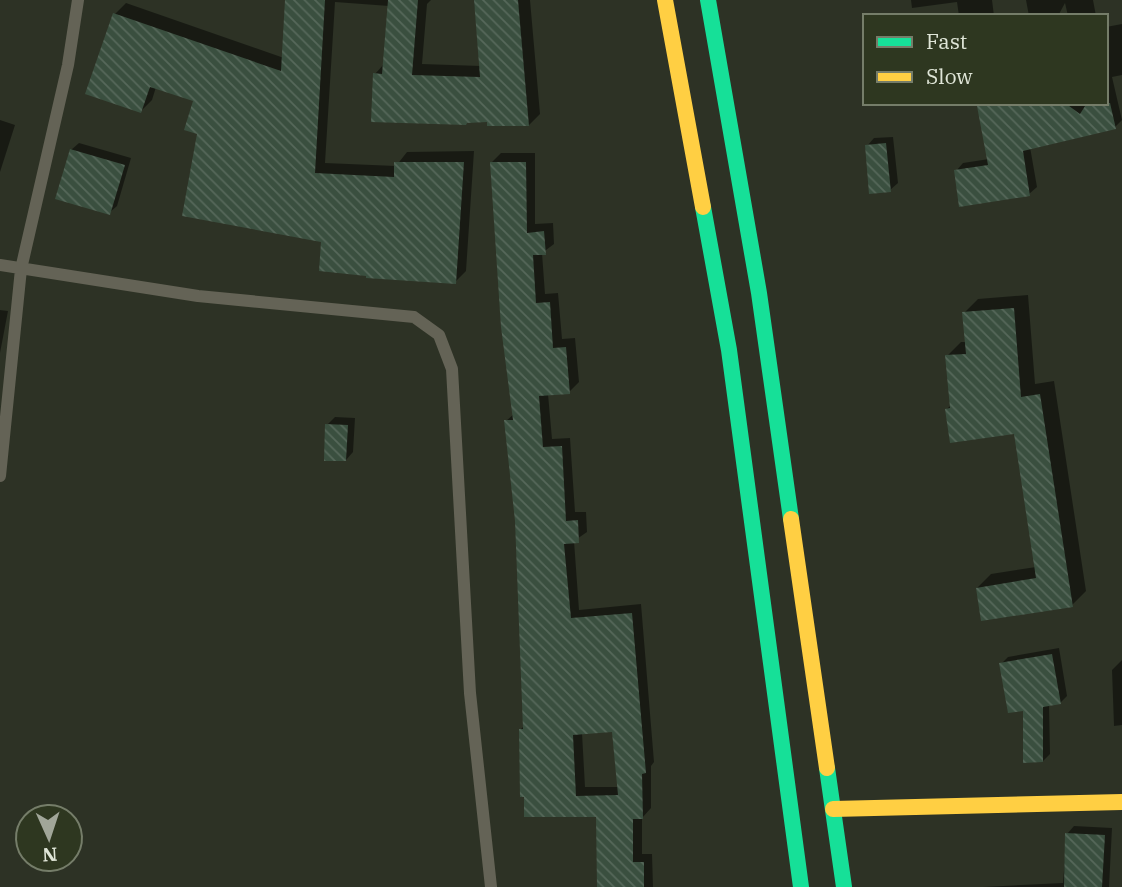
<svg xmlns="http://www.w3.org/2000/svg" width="1122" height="887" font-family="'IBM Plex Serif',serif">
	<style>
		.shadow { fill: #0007; fill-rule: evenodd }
		.building { fill: url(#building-back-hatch); fill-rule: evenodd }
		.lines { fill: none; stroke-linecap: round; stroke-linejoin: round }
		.lane { stroke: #646356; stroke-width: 12 }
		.fast { stroke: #16e098; stroke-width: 16 }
		.slow { stroke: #ffcf43; stroke-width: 16 }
	</style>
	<defs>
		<pattern id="building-back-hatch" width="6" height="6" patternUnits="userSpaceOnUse" patternTransform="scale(1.75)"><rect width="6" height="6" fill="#3a4f3f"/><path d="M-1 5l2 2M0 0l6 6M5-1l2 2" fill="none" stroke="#56685a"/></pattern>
	</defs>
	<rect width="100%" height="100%" fill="#2d3225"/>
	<path class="shadow" d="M 293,0 L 431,0 L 427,4 L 422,64 L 481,66 L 474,0 L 530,0 L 540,114 L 529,125 L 489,121 L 375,74 L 384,64 L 389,6 L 335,2 L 325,163 L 396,166 L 407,152 L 474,151 L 466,271 L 455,282 L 323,240 L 199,133 L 195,100 L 156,87 L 152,100 L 141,111 L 115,14 L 126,3 L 284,58 Z
		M 911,0 L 992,0 L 994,16 L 959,16 L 957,2 L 912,8 Z
		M 1026,0 L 1093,0 L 1096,16 L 1068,16 L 1065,3 L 1058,16 L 1029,16 Z
		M 1122,24 L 1122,75 L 1112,77 L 1122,120 L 1115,127 L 1030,147 L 1037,187 L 1029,194 L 956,171 L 963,163 L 989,159 L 977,103 L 1083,103 L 1087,106 L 1086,103 L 1106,103 L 1106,27 Z
		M 0,120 L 15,125 L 0,172 Z
		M 893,137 L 898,183 L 890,190 L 867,146 L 874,138 Z
		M 79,143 L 131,158 L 117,206 L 109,213 L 71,150 Z
		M 501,153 L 535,153 L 535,224 L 553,223 L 554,244 L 542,253 L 545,294 L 558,293 L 562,339 L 575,338 L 579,382 L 569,392 L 548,394 L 552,439 L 570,438 L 575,512 L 586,512 L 587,532 L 574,541 L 579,610 L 641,604 L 654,762 L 651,766 L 651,808 L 642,818 L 642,854 L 652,854 L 653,887 L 599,887 L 597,815 L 526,816 L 521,729 L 524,726 L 517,521 L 506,421 L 514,414 L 492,162 ZM 613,730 L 619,787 L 585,787 L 582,733 Z
		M 1028,295 L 1035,384 L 1054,381 L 1086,591 L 1072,605 L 977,588 L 991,574 L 1036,567 L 1015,432 L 947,409 L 951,405 L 947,356 L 961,342 L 967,342 L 964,313 L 978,299 Z
		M 0,310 L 8,311 L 0,353 Z
		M 335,417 L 355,418 L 353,452 L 346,460 L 327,425 Z
		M 1059,648 L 1067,696 L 1060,703 L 1049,704 L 1050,754 L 1043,761 L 1024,709 L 1001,664 L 1008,657 Z
		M 1122,660 L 1122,725 L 1114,726 L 1112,670 Z
		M 1074,826 L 1112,828 L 1109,887 L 983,887 L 1063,883 L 1067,834 Z"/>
	<path class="building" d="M 285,0 L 325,0 L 315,173 L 394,177 L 394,162 L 464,162 L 456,284 L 366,278 L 366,276 L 319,271 L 321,242 L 182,216 L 197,134 L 184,130 L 193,101 L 150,87 L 141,113 L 85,94 L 113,13 L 281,71 Z
		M 388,0 L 418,0 L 412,75 L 480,77 L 474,0 L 518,0 L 529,126 L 487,126 L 487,122 L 467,123 L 466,125 L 371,122 L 373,73 L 382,74 Z
		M 993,103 L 1065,103 L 1080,114 L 1087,103 L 1110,103 L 1116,129 L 1023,151 L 1030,196 L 959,207 L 954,170 L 988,165 L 977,106 Z
		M 886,143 L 891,192 L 869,194 L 865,145 Z
		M 70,149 L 125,165 L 110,215 L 55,199 Z
		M 490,162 L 526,162 L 527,233 L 544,231 L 546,255 L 533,255 L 536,303 L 550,302 L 553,348 L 566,347 L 570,394 L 539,396 L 543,447 L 562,446 L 566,521 L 578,520 L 579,543 L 564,544 L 571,618 L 632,613 L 646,773 L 642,774 L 643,819 L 633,819 L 633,862 L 644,862 L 644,887 L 597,887 L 596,817 L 524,817 L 524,797 L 520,797 L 519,729 L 523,729 L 515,521 L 504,420 L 513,420 L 501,327 ZM 612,732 L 618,795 L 576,796 L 573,735 Z
		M 1014,308 L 1021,397 L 1040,394 L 1073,607 L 981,621 L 976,588 L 1036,578 L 1014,434 L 950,443 L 945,409 L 950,408 L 945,355 L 966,354 L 962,312 Z
		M 325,424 L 348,425 L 346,461 L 324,461 Z
		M 1052,654 L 1061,704 L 1043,707 L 1043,762 L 1023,763 L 1023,711 L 1008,713 L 999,663 Z
		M 1065,833 L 1105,835 L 1102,887 L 1064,887 Z"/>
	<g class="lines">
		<path class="lane" d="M 0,265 L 198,296 L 414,317 L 439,335 L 452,369 L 470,693 L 491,887
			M 0,476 L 21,269 L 68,65 L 78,0"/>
		<path class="fast" d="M 708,0 L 759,293 L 791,519
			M 703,207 L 729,350 L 801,887
			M 827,768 L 844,887"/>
		<path class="slow" d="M 665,0 L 703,207
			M 791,519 L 827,768
			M 833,809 L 1122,802"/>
	</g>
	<rect x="863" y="14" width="245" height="91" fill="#2e3720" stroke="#757d69" stroke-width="2"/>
	<rect x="877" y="37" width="35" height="10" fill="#16e098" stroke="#757d69" stroke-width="2"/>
	<text x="926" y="49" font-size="21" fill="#dfe5d7">Fast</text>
	<rect x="877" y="72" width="35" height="10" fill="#ffcf43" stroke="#757d69" stroke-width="2"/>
	<text x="926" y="84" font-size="21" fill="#dfe5d7">Slow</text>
	<g transform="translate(49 838) rotate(177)"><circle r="33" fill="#2e3720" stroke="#757d69" stroke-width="2"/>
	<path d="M0-5L12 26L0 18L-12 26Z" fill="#a1a699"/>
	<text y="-10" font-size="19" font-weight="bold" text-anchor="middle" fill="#dfe5d7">N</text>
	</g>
</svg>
